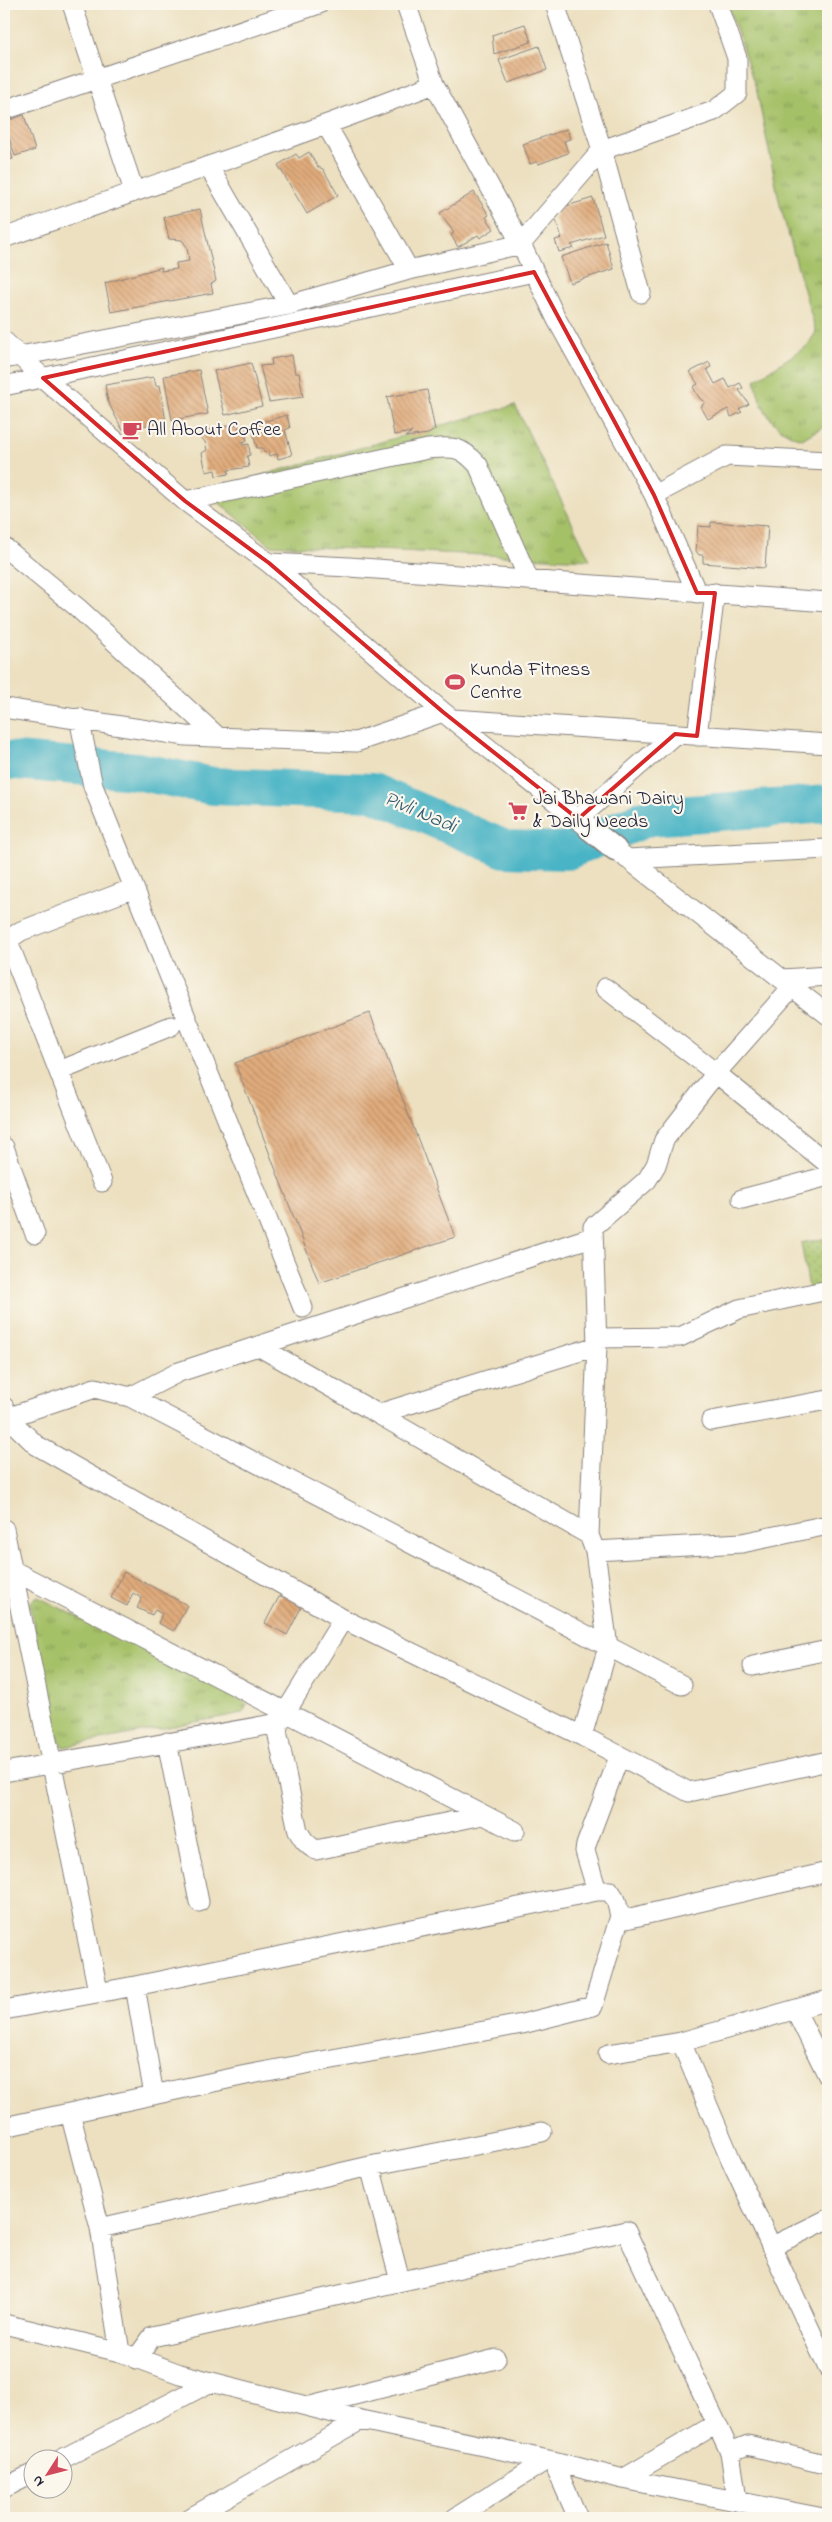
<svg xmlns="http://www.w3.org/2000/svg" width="832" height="2522" font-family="'Indie Flower',sans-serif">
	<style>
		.grass { fill: url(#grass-tufts); stroke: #647252 }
		.garden { fill: url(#garden-dots); stroke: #647252 }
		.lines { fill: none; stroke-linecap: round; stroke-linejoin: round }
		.river { stroke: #48b4c5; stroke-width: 38 }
		.building { fill: url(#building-back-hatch) }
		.minor-casing { stroke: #87817e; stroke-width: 21 }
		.tertiary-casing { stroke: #87817e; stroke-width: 25 }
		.minor { stroke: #fff; stroke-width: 19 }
		.tertiary { stroke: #fff; stroke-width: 22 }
		.marked { fill: none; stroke: #d62828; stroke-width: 4; stroke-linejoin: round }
		.labels { text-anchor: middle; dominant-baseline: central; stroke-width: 4.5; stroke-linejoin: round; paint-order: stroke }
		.poi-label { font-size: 20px; fill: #22223b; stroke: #fbf7ec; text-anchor: start }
		.water-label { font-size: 21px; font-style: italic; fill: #315c72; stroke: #fbf7ec }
	</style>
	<defs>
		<pattern id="grass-tufts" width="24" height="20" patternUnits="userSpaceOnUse" patternTransform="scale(1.25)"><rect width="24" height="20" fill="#a5c168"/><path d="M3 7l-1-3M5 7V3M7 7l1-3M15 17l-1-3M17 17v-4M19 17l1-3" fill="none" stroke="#869c57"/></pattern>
		<pattern id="garden-dots" width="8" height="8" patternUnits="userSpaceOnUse" patternTransform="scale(1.25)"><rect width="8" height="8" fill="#a5c168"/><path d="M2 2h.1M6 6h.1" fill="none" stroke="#869c57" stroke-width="1.8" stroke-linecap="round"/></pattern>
		<pattern id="building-back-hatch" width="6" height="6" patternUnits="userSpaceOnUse" patternTransform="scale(1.25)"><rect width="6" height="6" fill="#e1ac7c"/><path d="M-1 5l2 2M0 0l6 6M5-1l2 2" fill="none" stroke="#b68c67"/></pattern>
	</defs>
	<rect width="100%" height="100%" fill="#fbf7ec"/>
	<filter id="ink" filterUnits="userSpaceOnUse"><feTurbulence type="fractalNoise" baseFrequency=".02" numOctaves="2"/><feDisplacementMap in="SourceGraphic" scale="10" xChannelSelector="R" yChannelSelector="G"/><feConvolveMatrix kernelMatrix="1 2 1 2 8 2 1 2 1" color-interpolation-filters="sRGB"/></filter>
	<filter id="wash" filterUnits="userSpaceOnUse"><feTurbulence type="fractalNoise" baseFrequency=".0096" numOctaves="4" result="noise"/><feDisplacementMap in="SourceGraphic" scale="20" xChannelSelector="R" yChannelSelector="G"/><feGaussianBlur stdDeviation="1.12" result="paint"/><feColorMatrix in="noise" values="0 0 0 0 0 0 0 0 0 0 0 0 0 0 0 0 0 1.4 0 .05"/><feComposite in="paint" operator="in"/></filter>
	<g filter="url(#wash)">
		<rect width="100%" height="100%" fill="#ece0c0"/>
		<path class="grass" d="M 728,4 L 828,4 L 828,424 L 802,439 C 773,431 760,409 755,380 L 807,346 L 816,332 L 780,205 L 757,92 Z
			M 515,405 L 590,560 L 270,545 L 205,491 Z
			M 38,1597 L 237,1696 L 247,1704 L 243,1713 L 63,1747 L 59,1741 L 29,1603 Z"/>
		<path class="garden" d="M 827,1238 L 828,1284 L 809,1288 L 801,1243 Z"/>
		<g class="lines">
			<path class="river" d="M 4,760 L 136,771 L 213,786 L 372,792 L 505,849 L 567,851 L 649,817 L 828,804"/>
		</g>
		<g id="blocks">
			<path class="building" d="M 525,24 L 531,42 L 494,54 L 492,35 Z
				M 539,46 L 547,70 L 508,83 L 499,60 Z
				M 24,115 L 35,150 L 15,156 L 4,122 Z
				M 4,127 L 13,159 L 4,161 Z
				M 567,129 L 570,139 L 564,141 L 568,153 L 539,164 L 536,162 L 530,164 L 523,144 Z
				M 309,152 L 318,167 L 323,169 L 338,195 L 307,214 L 278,165 L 296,154 L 299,158 Z
				M 474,192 L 489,215 L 486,217 L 494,229 L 480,238 L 478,235 L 458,247 L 451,235 L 454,233 L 440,213 Z
				M 593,198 L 604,235 L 571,245 L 574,248 L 559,252 L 555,240 L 562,238 L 555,218 L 560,208 Z
				M 200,209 L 216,281 L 211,284 L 213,293 L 111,312 L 105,283 L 162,267 L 161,271 L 177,269 L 176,263 L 189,261 L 187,247 L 182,240 L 169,239 L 164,217 Z
				M 606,242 L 614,269 L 570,283 L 561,257 Z
				M 292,355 L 295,373 L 299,373 L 303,397 L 269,402 L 260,366 L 272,365 L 271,359 Z
				M 709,362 L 711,367 L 707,369 L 715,384 L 725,379 L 730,388 L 740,383 L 743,388 L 739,390 L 749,404 L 739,409 L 742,412 L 731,417 L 728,409 L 708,419 L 701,407 L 705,402 L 700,399 L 693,387 L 698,384 L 690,372 Z
				M 251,363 L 262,406 L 225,415 L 214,371 Z
				M 199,370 L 208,414 L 172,420 L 164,376 Z
				M 154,377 L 156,386 L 160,385 L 166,422 L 122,429 L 108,402 L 105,385 Z
				M 427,390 L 435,430 L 428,434 L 405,437 L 412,432 L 394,435 L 387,397 Z
				M 287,415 L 290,428 L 285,430 L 292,455 L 278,459 L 277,454 L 269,456 L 268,452 L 264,453 L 263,448 L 257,448 L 251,425 Z
				M 239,424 L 239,429 L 244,428 L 247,441 L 242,442 L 243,445 L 249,444 L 250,455 L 247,456 L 249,467 L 228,470 L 229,474 L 216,476 L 215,470 L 206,472 L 202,453 L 207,450 L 205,442 L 200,436 L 210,429 Z
				M 711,522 L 768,526 L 765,568 L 703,563 L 703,555 L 699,555 L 696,551 L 698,526 L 711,527 Z
				M 370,1013 L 455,1237 L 319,1283 L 235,1063 Z
				M 124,1572 L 187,1605 L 174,1631 L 158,1623 L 162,1614 L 155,1610 L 152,1615 L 137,1608 L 142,1598 L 133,1593 L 127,1606 L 111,1598 Z
				M 285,1592 L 304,1602 L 287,1635 L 265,1623 L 279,1597 L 281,1597 Z"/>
		</g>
	</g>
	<g filter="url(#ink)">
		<use href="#blocks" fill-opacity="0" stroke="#87817e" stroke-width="1"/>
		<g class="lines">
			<defs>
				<path id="minor" d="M 72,4 L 134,191
					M 406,4 L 434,84 L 521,244 L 557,320 L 654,495 L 697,593
					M 555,4 L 602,150 L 641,293
					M 4,110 L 319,4
					M 327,126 L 409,270
					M 209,167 L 289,305
					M 4,238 C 147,186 292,140 434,84
					M 4,341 L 43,378 L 185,501 L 269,563 L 349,567 L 828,602
					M 4,359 L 289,305 L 409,270 L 521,244 L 602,150 L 714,111 L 737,93 L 737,58 L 718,4
					M 4,386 L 534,272
					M 654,495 L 727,456 L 828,461
					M 185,501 L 428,449 C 453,447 460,445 478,465 L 529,580
					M 4,547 L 78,608 L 218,737
					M 269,563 L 443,712 L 590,829
					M 4,708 L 186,736 L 356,742 L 443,712
					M 79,718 L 93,786 L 303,1308
					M 453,719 L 828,744
					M 697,736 L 715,593
					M 578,819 L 675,734
					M 615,849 L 828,1015
					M 627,859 L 828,849
					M 783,979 L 828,976
					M 605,988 L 716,1073 L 828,1164
					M 59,1071 L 171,1026
					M 4,1147 L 35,1234
					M 102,1182 L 9,944 L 9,939 L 21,931 L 134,888
					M 742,1199 L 828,1176
					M 597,1338 L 680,1337 L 739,1309 L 828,1290
					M 258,1346 L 592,1237
					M 597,1346 L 593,1227 L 647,1180 L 656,1165 L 664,1140 L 716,1073 L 792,987
					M 130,1397 L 179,1372 L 258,1346 L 378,1414 L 597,1346 L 589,1535 L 595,1551 L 608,1647 L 582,1736 L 689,1792 L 828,1761
					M 4,1407 L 8,1418 L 36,1445 L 343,1619
					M 378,1414 L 589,1535
					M 4,1419 L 95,1388 L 130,1397 L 682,1685
					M 711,1421 L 828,1400
					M 4,1529 L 98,1991
					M 595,1551 L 742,1543 L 828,1525
					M 14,1571 L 515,1831
					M 753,1666 L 828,1650
					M 167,1742 L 199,1902
					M 4,1772 L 279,1723
					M 483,1815 L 316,1850 C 306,1845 303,1839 298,1831 L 277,1731 L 279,1723 L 343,1619 L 582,1736
					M 597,1891 L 585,1851 L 586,1845 L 619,1757
					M 135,1986 L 154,2095
					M 4,2010 L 135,1986 L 597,1891 L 610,1891 L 616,1900 L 620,1916 L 626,1919 L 828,1872
					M 796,2011 L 828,2076
					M 681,2042 L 731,2160 L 828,2368
					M 608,2054 L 681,2042 L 828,2000
					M 70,2113 L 100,2228 L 120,2352
					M 4,2127 L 246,2075 L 522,2024 L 593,2006 L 620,1916
					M 370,2166 L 400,2281
					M 100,2228 L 370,2166 L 542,2132
					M 771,2247 L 828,2219
					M 4,2324 L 120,2352 L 180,2374 L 361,2420 L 553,2461 L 623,2479 L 823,2518
					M 136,2359 L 152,2337 L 626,2231 L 730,2452
					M 311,2406 L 496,2359
					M 60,2460 L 211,2382
					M 553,2461 L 578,2518
					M 623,2479 L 716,2424
					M 4,2488 L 32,2474
					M 737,2500 L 730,2452 L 748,2445 L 828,2465
					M 190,2518 L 361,2420
					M 455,2518 L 545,2461"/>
				<path id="tertiary" d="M 590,829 L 615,849"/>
			</defs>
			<use href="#minor" class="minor-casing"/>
			<use href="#tertiary" class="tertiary-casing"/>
			<use href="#minor" class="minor"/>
			<use href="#tertiary" class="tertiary"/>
		</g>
	</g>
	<path class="marked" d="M 534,272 L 654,495 L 697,593 L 715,593 L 697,736 L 675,734 L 578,819 L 443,712 L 269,563 L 185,501 L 43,378 Z"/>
	<defs>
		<symbol id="cafe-bare" viewBox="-9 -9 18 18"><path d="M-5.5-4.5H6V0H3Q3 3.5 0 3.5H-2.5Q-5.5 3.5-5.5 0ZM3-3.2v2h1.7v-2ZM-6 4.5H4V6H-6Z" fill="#d1495b" stroke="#fbf7ec" stroke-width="2.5" paint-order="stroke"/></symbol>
		<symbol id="stadium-bare" viewBox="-9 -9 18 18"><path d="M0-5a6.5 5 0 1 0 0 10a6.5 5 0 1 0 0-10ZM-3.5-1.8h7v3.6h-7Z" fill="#d1495b" stroke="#fbf7ec" stroke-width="2.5" paint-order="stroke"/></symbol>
		<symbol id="supermarket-bare" viewBox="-9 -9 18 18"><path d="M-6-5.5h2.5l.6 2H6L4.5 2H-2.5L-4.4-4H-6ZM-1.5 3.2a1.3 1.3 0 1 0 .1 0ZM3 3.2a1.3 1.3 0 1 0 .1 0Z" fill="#d1495b" stroke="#fbf7ec" stroke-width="2.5" paint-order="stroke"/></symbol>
	</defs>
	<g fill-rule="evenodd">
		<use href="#cafe-bare" x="118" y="416" width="28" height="28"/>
		<use href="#stadium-bare" x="441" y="668" width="28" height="28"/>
		<use href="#supermarket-bare" x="504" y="797" width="28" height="28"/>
	</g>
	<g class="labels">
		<g class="poi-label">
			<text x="147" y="430">All About Coffee</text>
			<text x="470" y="670">Kunda Fitness<tspan x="470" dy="23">Centre</tspan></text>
			<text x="533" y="799">Jai Bhawani Dairy<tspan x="533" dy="23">&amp; Daily Needs</tspan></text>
		</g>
		<g class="water-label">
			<text transform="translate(420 813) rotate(23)">Pivli Nadi</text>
		</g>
	</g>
	<rect width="832" height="2522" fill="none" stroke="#fbf7ec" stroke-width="20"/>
	<g transform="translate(48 2474) rotate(234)"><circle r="24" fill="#fbf7ec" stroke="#a4a2a5"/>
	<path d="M0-4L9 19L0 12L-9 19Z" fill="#d1495b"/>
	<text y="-8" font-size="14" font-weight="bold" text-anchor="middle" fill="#22223b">N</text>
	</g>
</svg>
